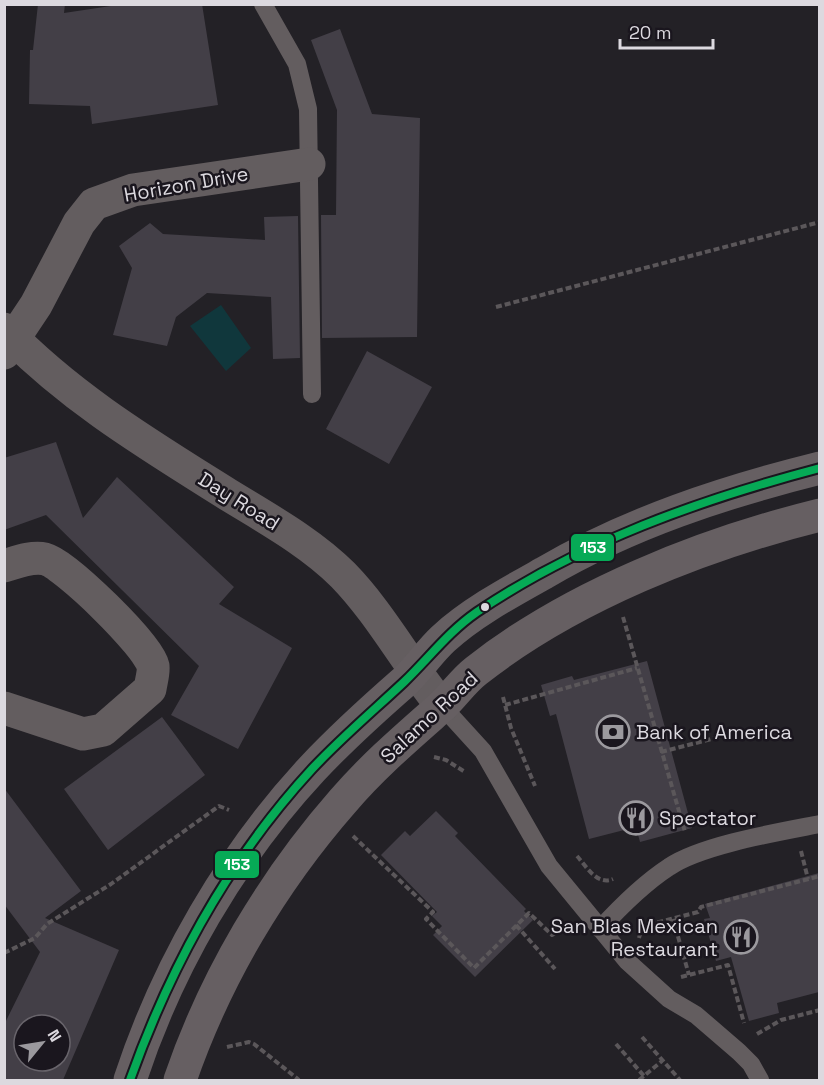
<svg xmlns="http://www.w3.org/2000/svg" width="824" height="1085" font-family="'Space Grotesk',sans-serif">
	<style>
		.water { fill: #10373c }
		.building { fill: #433f47; fill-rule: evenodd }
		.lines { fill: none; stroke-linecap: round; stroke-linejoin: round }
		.path { stroke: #5b575a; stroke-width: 4; stroke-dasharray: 6 3; stroke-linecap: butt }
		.lane { stroke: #635d5f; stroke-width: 18 }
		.street { stroke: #635d5f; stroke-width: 33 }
		.secondary { stroke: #665f62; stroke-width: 33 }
		.bus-1-casing { stroke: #1a161e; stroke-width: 12 }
		.bus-1 { stroke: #06aa56; stroke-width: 8 }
		.bus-dot { fill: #dcd9df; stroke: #1a161e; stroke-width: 2 }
		.labels { text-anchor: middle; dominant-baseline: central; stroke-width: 5; stroke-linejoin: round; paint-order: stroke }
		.street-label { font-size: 20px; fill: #dcd9df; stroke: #1a161e }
		.poi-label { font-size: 20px; fill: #dcd9df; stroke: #1a161e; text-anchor: start }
		.line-badge { stroke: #1a161e; stroke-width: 2 }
		.badge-label { font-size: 16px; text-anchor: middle; font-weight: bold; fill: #fff }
	</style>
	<rect width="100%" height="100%" fill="#232126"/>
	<path class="water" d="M 221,305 L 251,348 L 226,371 L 190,326 Z"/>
	<path class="building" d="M 38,4 L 65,4 L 64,13 L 124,4 L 202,4 L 218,105 L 92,124 L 90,106 L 29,104 L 30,50 L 33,50 Z
		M 340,29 L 372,114 L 420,118 L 417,337 L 322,338 L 321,215 L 336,215 L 337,110 L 311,40 Z
		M 298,216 L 300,358 L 273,359 L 271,297 L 207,293 L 176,317 L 167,346 L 113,335 L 132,268 L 119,246 L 150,223 L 163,234 L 265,240 L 264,217 Z
		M 367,351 L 432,387 L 389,464 L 326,429 Z
		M 56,442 L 83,518 L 117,477 L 234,587 L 219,604 L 292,648 L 238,749 L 171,715 L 199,666 L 46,515 L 4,530 L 4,458 Z
		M 647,661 L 692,828 L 640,842 L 636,827 L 589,839 L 556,714 L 550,716 L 541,685 L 572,676 L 574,680 Z
		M 162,717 L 205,775 L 108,850 L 64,789 Z
		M 4,788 L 81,891 L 45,918 L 119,950 L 63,1080 L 4,1080 L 4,1025 L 40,952 L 4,904 ZM 24,1025 L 60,1025 L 60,1061 L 24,1061 Z
		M 436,811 L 458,833 L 455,836 L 526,909 L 524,911 L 533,920 L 475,977 L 433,935 L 442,926 L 432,916 L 437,912 L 381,855 L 405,831 L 410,836 Z
		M 819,873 L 819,992 L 777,1003 L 779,1013 L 749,1021 L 731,957 L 716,961 L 704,919 L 710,918 L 705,904 Z"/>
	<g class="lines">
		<path class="path" d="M 496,307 L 820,222
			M 623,617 L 685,832
			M 503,697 L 511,728 L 535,786
			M 505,705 L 637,668
			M 661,752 L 719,737
			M 434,757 L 446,760 L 465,772
			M 353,836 L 433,912 L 426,919 L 474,968 L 529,913 L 552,935 L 558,931 L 561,921
			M 801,851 L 808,879
			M 577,856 C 586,866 597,886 613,879
			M 673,919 L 689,975
			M 516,925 L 555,969
			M 640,927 L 698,912 L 701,907 L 820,876
			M 639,938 L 642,927
			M 4,953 L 35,938 L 47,924 L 111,884 L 219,806 L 229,810
			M 681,977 L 728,965 L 744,1023
			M 757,1034 L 781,1020 L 820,1010
			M 642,1037 L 680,1080
			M 616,1044 L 644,1076
			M 227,1047 L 249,1042 L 254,1044 L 299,1080
			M 639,1080 L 662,1061"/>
		<path class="lane" d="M 263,4 L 297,64 L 308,109 L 312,394
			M 442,706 L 483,751 L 549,866 L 627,961 L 669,999 L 696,1015 L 739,1052 L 751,1064 L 760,1080
			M 600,929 C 621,906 643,884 669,867 C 701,845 779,832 820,824"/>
		<path class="street" d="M 4,329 C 69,397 149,445 227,494 C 266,518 310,542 343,575 C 381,614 407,664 442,706
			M 4,353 L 36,305 L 79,223 L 94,204 L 133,190 L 309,164
			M 4,566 C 17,562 32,556 45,559 C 65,564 149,646 153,666 C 154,672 151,682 150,689 L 103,730 L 83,734 L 4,708"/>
		<path class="secondary" d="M 130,1080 C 167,967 231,856 312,769 C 341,738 372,710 404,682 C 418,669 429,652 443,639 C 471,613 510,592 544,573 C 629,523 724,492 820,468
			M 180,1080 C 215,978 272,882 343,801 C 373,766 407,737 441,707 C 453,696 463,681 476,671 C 571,596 703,544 820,515"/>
		<defs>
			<path id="bus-1" d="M 130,1080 C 171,965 229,859 312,769 C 341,738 373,711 404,682 C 429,658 448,632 477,612 C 581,542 699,500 820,468"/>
		</defs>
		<use href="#bus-1" class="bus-1-casing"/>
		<use href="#bus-1" class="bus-1"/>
	</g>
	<defs>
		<symbol id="bank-ring" viewBox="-11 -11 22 22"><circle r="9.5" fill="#1a161e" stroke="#9b999e" stroke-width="1.5"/><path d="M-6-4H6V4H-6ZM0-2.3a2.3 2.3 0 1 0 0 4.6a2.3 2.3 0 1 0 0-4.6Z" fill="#9b999e"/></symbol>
		<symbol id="restaurant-ring" viewBox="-11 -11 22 22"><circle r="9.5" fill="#1a161e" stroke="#9b999e" stroke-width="1.5"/><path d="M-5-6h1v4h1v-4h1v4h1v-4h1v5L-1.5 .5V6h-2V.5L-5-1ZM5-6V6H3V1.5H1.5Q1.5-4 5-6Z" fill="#9b999e"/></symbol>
	</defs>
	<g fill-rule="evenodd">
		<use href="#bank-ring" x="594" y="713" width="38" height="38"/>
		<use href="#restaurant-ring" x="617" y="799" width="38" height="38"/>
		<use href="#restaurant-ring" x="722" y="918" width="38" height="38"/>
	</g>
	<circle class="bus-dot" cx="485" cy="607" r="5"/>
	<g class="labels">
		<g class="street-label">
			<text transform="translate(186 184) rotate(-10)">Horizon Drive</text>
			<text transform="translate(239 501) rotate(32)">Day Road</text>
			<text transform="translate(429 717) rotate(-43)">Salamo Road</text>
		</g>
		<g class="poi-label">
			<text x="636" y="732">Bank of America</text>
			<text x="659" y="818">Spectator</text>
			<text x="718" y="926" text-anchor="end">San Blas Mexican<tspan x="718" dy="23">Restaurant</tspan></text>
		</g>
	</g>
	<g class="line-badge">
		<rect x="570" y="533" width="45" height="29" rx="6" fill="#06aa56"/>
		<rect x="214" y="850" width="46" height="29" rx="6" fill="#06aa56"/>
	</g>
	<g class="badge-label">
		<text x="593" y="553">153</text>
		<text x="237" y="870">153</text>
	</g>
	<rect width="824" height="1085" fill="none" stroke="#dcd9df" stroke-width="12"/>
	<g transform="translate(42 1043) rotate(60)"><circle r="28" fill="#1a161e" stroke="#68646b" stroke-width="1.5"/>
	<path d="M0-4.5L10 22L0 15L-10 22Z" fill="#9b999e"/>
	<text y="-9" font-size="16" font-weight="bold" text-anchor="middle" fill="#dcd9df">N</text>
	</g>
	<path d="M620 39v9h93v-9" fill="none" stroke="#dcd9df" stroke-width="3"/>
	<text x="629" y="39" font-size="18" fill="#dcd9df" stroke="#1a161e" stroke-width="4.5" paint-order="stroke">20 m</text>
</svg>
